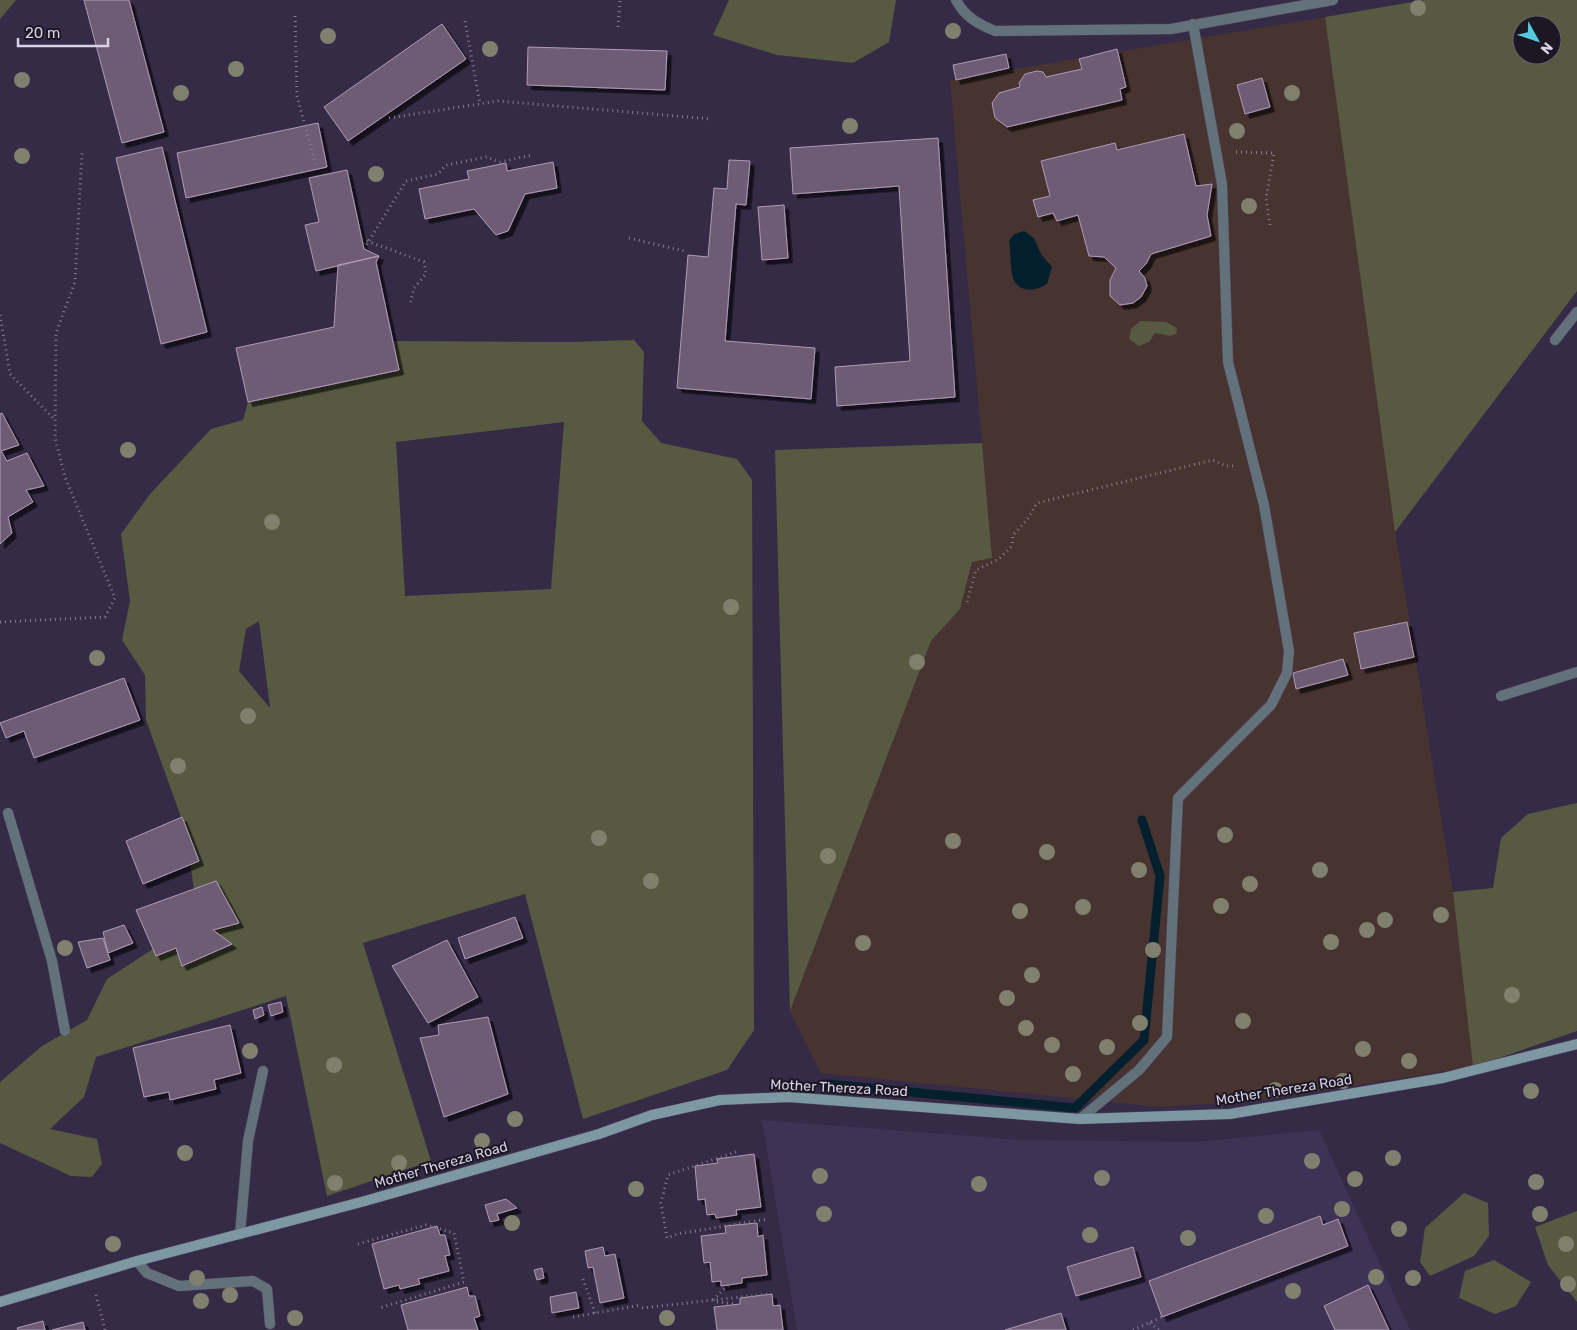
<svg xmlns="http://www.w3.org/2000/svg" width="1577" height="1330" font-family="Rubik,sans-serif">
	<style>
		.commercial { fill: #47332f }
		.built { fill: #3e3355 }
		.green { fill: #575a41; fill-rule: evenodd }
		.water { fill: #041f2d }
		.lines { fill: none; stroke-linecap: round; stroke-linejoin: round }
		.stream { stroke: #041f2d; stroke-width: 9 }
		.building { fill: #6d5c73; stroke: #b19ab9; filter: url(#shadow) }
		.lane-casing { stroke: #4f4660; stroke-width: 11 }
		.street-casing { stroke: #4f4660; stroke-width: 11 }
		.secondary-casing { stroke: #4f4660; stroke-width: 11 }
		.path { stroke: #847c93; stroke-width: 3; stroke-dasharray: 1 4; stroke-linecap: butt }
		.lane { stroke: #63727a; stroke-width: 10 }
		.street { stroke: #63727a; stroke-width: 10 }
		.secondary { stroke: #7d97a3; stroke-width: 10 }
		.tree { fill: #80806f }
		.labels { text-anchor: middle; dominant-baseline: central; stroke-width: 4; stroke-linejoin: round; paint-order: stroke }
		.street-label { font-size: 14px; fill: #d7d2e4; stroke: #1b1723 }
	</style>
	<defs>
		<filter id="shadow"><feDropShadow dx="4.5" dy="4.5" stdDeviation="0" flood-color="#0009"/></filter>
	</defs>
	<rect width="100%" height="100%" fill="#352b47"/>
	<path class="commercial" d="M 1325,17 L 1395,530 L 1453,892 L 1473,1067 L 1258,1101 L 1162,1107 L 821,1073 L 790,1011 L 931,641 L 960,609 L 972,562 L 992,558 L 950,80 Z"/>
	<path class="built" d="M 762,1120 L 1020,1140 L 1196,1142 L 1319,1130 L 1410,1330 L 797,1330 Z"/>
	<path class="green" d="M 0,0 L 16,0 L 0,19 Z
		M 729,0 L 896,0 L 889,42 L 853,63 L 777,55 L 713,35 Z
		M 1424,0 L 1577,0 L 1577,291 L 1395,532 L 1325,17 ZM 1522,25 L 1552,25 L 1552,55 L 1522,55 Z
		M 1140,321 L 1166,322 L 1177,328 L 1176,334 L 1170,336 L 1155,333 L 1149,342 L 1139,346 L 1129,339 L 1131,329 Z
		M 634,340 L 644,352 L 642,421 L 661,443 L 737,459 L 752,480 L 754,1030 L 727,1070 L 583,1119 L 525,894 L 363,943 L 431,1161 L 327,1196 L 286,996 L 96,1057 L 84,1097 L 50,1129 L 97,1139 L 102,1164 L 92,1177 L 71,1176 L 0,1143 L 0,1082 L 42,1046 L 87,1020 L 107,979 L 159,945 L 195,896 L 185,828 L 146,720 L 145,675 L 122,640 L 130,601 L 121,534 L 150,494 L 211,429 L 243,420 L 248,402 L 398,370 L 394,341 L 571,342 ZM 564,422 L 551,589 L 405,596 L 396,442 ZM 259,621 L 270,707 L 270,708 L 239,671 L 246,629 Z
		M 982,443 L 992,558 L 972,562 L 960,609 L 931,641 L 790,1011 L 775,450 Z
		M 1577,803 L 1577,1031 L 1473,1067 L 1453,892 L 1493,888 L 1501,838 L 1528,814 Z
		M 1464,1193 L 1488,1203 L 1489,1236 L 1474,1256 L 1430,1276 L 1420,1262 L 1425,1228 Z
		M 1577,1211 L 1577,1302 L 1548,1265 L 1535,1227 Z
		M 1494,1260 L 1531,1282 L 1516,1306 L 1495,1314 L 1459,1298 L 1465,1271 Z"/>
	<path class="water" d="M 1024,231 L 1034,238 L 1041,254 L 1052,267 L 1047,284 C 1034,293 1015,292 1012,274 C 1010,263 1011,252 1009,241 L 1014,234 Z"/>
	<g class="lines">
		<path class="stream" d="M 828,1084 L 1075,1108 L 1144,1040 L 1160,876 L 1142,820"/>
	</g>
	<path class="building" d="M 84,0 L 129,0 L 164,132 L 122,143 Z
		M 442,24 L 466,59 L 348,141 L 324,107 Z
		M 528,47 L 667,51 L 665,90 L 527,85 Z
		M 1117,49 L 1126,87 L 1120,89 L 1122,100 L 1007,127 L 995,118 L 992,103 L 999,93 L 1020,87 L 1019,83 L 1025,74 L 1037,71 L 1043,72 L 1046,77 L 1082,69 L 1079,59 Z
		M 1006,54 L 1009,68 L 956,80 L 953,65 Z
		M 1262,78 L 1270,107 L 1245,114 L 1237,85 Z
		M 318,123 L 327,167 L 186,198 L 177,153 Z
		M 1184,134 L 1196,186 L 1212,184 L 1207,215 L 1211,236 L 1151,254 L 1146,264 L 1139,271 L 1145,278 L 1147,286 L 1141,297 L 1133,303 L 1120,305 L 1110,296 L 1110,280 L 1116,268 L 1104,257 L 1089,256 L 1078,215 L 1057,221 L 1053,213 L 1038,217 L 1033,200 L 1050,196 L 1041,161 L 1115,143 L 1117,150 Z
		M 938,138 L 955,397 L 837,406 L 835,367 L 910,361 L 899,186 L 793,194 L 790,148 Z
		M 162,147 L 207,332 L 161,344 L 116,158 Z
		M 729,160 L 750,161 L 746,205 L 736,204 L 725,341 L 815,348 L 811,399 L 677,388 L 688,255 L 708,257 L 714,188 L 727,189 Z
		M 553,162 L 557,188 L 525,194 L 508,231 L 496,235 L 474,209 L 425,219 L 419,189 L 469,179 L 467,171 L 506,163 L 507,171 Z
		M 347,170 L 364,249 L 379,256 L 316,271 L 305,225 L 319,222 L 309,178 Z
		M 784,205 L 788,258 L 762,260 L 758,207 Z
		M 379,256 L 376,262 L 399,370 L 248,402 L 236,348 L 334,327 L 338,265 Z
		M 2,413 L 19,445 L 1,451 L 7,461 L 27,453 L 44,486 L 26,490 L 33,502 L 8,517 L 12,533 L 0,544 L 0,414 Z
		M 1407,622 L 1414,657 L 1361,669 L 1354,633 Z
		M 1343,659 L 1348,675 L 1296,689 L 1293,673 Z
		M 124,678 L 140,720 L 34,758 L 24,731 L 6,738 L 0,723 Z
		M 182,817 L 199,861 L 143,884 L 126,841 Z
		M 216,881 L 239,923 L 213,930 L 232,944 L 182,966 L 176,948 L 156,956 L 136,910 Z
		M 515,917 L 523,938 L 465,959 L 458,938 Z
		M 124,925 L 133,943 L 108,953 L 103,932 Z
		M 103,938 L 110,960 L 87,968 L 78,942 Z
		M 447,940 L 478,997 L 428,1023 L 392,966 Z
		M 281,1002 L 283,1012 L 271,1016 L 268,1005 Z
		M 262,1007 L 264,1015 L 255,1019 L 253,1010 Z
		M 488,1017 L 508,1094 L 444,1117 L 420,1038 L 439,1035 L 438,1025 Z
		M 230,1025 L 241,1073 L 214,1080 L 216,1089 L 170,1100 L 169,1092 L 144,1097 L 133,1048 Z
		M 754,1154 L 761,1207 L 736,1210 L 737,1215 L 716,1218 L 715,1214 L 707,1215 L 705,1199 L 698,1200 L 695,1166 L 718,1163 L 717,1159 Z
		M 506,1199 L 517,1208 L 497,1214 L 499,1220 L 490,1222 L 485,1205 Z
		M 1320,1216 L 1323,1225 L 1338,1219 L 1348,1246 L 1162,1317 L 1149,1281 Z
		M 757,1223 L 758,1237 L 763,1235 L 767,1275 L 742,1278 L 742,1283 L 721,1286 L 721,1281 L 712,1282 L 710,1262 L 704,1263 L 701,1236 L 726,1233 L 725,1226 Z
		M 437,1226 L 440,1235 L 445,1235 L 450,1255 L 445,1256 L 449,1271 L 418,1279 L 420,1284 L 400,1289 L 399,1285 L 384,1289 L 372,1244 Z
		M 603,1247 L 605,1256 L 615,1254 L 624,1298 L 600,1303 L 593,1267 L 588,1268 L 585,1251 Z
		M 1133,1247 L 1141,1277 L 1076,1296 L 1067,1267 Z
		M 542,1268 L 544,1278 L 537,1280 L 534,1270 Z
		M 1368,1285 L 1389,1330 L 1335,1330 L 1324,1306 Z
		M 467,1287 L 469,1296 L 475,1296 L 480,1316 L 474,1318 L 478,1330 L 408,1330 L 401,1305 Z
		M 576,1292 L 579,1308 L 552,1313 L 550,1297 Z
		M 772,1294 L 773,1306 L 780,1305 L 783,1330 L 717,1330 L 714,1307 L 740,1304 L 740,1298 Z
		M 1061,1313 L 1066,1330 L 1005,1330 Z
		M 43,1321 L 45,1330 L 18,1330 L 17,1328 Z
		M 83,1322 L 85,1330 L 52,1330 Z"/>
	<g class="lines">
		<defs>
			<path id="lane" d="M 1555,340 L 1577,312
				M 1080,1119 L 1139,1070 L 1167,1037 L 1178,798 L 1271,705 L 1287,673 L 1289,651 L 1264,505 L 1228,362 L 1222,184 L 1193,24
				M 240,1234 L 248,1141 L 263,1071
				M 137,1261 L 147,1273 L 179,1286 L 253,1281 L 267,1289 L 270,1324"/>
			<path id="street" d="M 956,0 C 965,17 978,24 995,31 L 1171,29 L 1333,0
				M 1501,696 L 1577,672
				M 8,813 L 52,961 L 65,1031"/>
			<path id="secondary" d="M 0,1302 L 137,1261 L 365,1201 L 599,1134 L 652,1115 L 720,1100 L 788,1097 L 1080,1119 L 1230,1114 L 1443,1078 L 1577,1044"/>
		</defs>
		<use href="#lane" class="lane-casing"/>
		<use href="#street" class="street-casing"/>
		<use href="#secondary" class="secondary-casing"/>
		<path class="path" d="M 295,16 L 297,96 L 316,166
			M 465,21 L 480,104
			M 618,27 L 620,0
			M 389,118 L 498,101 L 711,119
			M 1236,152 L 1274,153 L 1266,198 L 1270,225
			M 629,238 L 684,251
			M 367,241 L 424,262 L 426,274 L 414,288 L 410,305
			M 364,249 L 406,181 L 438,174 L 446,165 L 487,157 L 500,162 L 532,155
			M 0,315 L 10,374 L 55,420
			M 967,602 L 976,570 L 999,559 L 1012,546 L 1013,535 L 1027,520 L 1037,503 L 1213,460 L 1226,466 L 1233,466
			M 0,622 L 105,617 L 115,598 L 65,477 L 55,437 L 56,333 L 75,282 L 82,153
			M 736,1152 L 668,1175 L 661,1203 L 667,1238 L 677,1234 L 768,1219
			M 358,1244 L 426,1225 L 454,1233 L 464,1282 L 380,1308
			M 583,1279 L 595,1313
			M 96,1295 L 105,1330
			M 713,1300 L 728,1285
			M 717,1302 L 736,1304
			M 642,1308 L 768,1294
			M 573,1317 L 641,1305
			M 1150,1323 L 1159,1330
			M 1133,1330 L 1162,1317"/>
		<use href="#lane" class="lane"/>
		<use href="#street" class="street"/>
		<use href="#secondary" class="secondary"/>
	</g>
	<g class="tree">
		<circle cx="1418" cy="8" r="8"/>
		<circle cx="953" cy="31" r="8"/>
		<circle cx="328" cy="36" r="8"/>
		<circle cx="490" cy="49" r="8"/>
		<circle cx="236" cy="69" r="8"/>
		<circle cx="22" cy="80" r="8"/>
		<circle cx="181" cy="93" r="8"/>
		<circle cx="1292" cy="93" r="8"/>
		<circle cx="850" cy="126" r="8"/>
		<circle cx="1237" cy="131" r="8"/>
		<circle cx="22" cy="156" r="8"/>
		<circle cx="376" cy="174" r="8"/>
		<circle cx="1249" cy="206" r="8"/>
		<circle cx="128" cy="450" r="8"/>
		<circle cx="272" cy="522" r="8"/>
		<circle cx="731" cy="607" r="8"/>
		<circle cx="97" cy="658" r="8"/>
		<circle cx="917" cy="662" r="8"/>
		<circle cx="248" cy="716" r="8"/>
		<circle cx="178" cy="766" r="8"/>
		<circle cx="1225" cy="835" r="8"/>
		<circle cx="599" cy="838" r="8"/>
		<circle cx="953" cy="841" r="8"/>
		<circle cx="1047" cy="852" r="8"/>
		<circle cx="828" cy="856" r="8"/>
		<circle cx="1139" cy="870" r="8"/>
		<circle cx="1320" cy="870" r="8"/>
		<circle cx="651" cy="881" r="8"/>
		<circle cx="1250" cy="884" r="8"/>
		<circle cx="1221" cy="906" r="8"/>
		<circle cx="1083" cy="907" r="8"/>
		<circle cx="1020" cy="911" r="8"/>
		<circle cx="1441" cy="915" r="8"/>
		<circle cx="1385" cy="920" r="8"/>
		<circle cx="1367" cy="930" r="8"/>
		<circle cx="1331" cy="942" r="8"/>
		<circle cx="863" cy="943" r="8"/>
		<circle cx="65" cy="948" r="8"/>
		<circle cx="1153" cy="950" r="8"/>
		<circle cx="1032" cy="975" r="8"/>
		<circle cx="1512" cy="995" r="8"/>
		<circle cx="1007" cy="998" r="8"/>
		<circle cx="1243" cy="1021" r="8"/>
		<circle cx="1140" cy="1023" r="8"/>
		<circle cx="1026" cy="1028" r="8"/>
		<circle cx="1052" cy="1045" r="8"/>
		<circle cx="1107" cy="1047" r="8"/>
		<circle cx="1363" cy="1049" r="8"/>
		<circle cx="250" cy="1051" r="8"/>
		<circle cx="1409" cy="1061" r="8"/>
		<circle cx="334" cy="1065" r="8"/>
		<circle cx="1073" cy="1074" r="8"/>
		<circle cx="1343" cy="1081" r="8"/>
		<circle cx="1275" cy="1090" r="8"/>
		<circle cx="1531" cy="1091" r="8"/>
		<circle cx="515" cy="1119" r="8"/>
		<circle cx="482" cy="1141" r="8"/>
		<circle cx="185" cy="1153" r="8"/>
		<circle cx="1393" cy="1158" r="8"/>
		<circle cx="1312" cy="1161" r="8"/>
		<circle cx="399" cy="1163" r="8"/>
		<circle cx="820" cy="1176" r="8"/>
		<circle cx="1102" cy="1178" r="8"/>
		<circle cx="1355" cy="1179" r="8"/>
		<circle cx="1536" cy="1182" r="8"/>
		<circle cx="335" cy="1183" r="8"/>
		<circle cx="979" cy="1184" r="8"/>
		<circle cx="636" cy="1189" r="8"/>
		<circle cx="1342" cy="1209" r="8"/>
		<circle cx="824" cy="1214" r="8"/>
		<circle cx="1540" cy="1214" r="8"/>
		<circle cx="1266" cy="1216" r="8"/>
		<circle cx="512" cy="1223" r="8"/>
		<circle cx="1399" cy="1229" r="8"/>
		<circle cx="1090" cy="1235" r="8"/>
		<circle cx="1188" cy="1238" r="8"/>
		<circle cx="113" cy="1244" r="8"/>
		<circle cx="1566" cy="1244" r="8"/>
		<circle cx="1376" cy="1277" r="8"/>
		<circle cx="197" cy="1278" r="8"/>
		<circle cx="1413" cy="1278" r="8"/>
		<circle cx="1568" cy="1284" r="8"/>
		<circle cx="1293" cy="1291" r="8"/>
		<circle cx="230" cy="1295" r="8"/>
		<circle cx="201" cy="1301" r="8"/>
		<circle cx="295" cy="1318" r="8"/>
		<circle cx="667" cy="1318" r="8"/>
	</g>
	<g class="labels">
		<g class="street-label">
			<text transform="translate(839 1088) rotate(3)">Mother Thereza Road</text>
			<text transform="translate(1284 1090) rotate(-9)">Mother Thereza Road</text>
			<text transform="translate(441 1165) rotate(-16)">Mother Thereza Road</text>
		</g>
	</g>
	<g transform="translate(1537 40) rotate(130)"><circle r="24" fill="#1b1723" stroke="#666270"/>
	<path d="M0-4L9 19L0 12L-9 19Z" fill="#54cadd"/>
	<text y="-8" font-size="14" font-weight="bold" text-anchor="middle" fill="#d7d2e4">N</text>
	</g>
	<path d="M18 38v8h90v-8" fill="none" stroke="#d7d2e4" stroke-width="2.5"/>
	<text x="25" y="38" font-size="15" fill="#d7d2e4" stroke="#1b1723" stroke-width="4" paint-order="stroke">20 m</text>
</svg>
